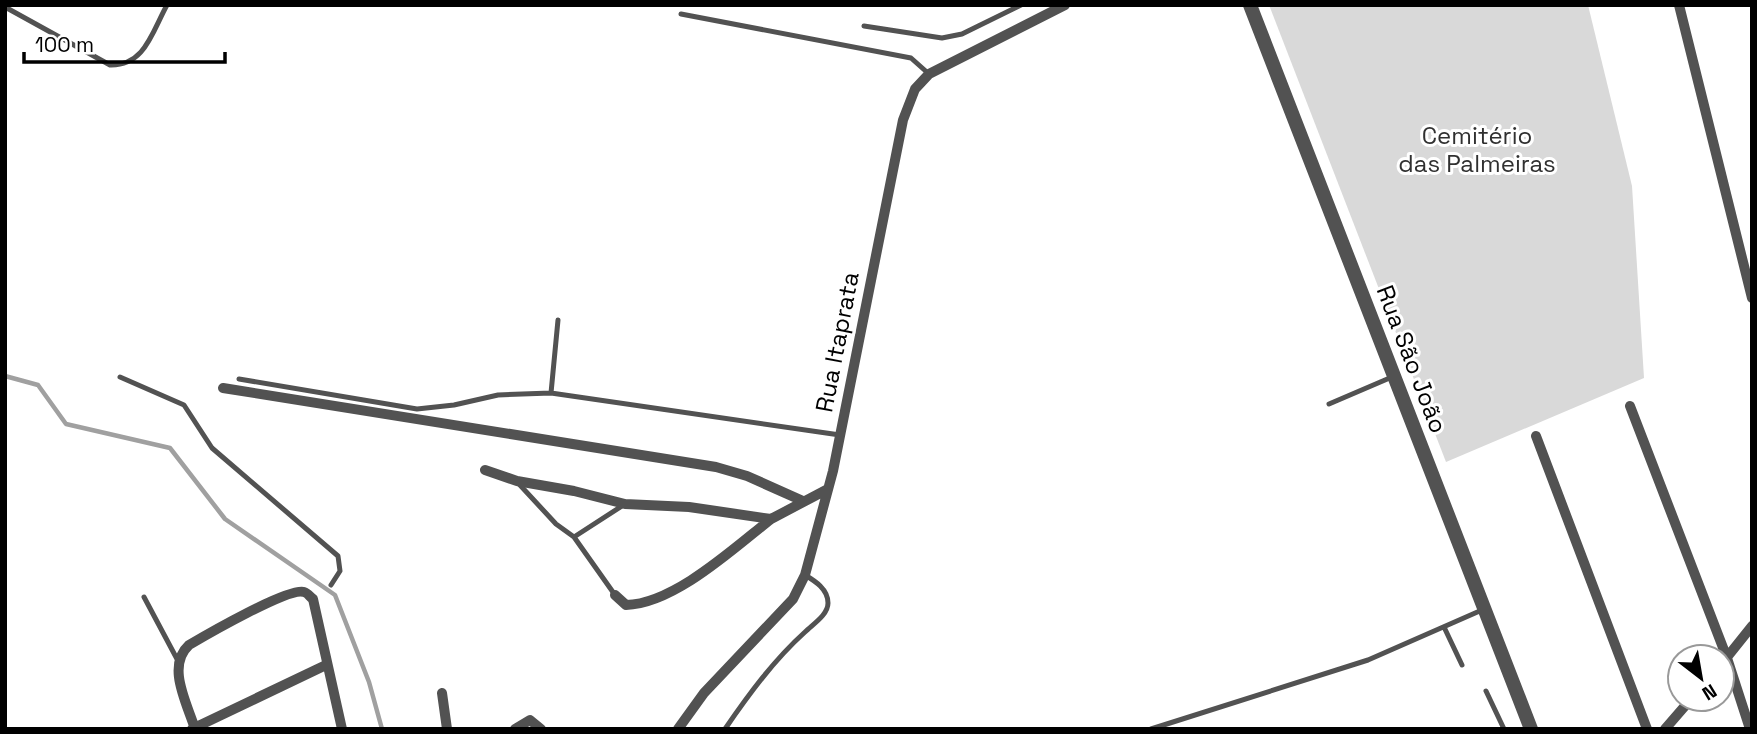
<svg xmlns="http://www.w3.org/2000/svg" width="1757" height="734" font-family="'Space Grotesk',sans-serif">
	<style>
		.green { fill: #d9d9d9 }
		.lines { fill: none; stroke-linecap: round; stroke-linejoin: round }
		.stream { stroke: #a0a0a0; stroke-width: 4.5 }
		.service { stroke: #525252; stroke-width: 5 }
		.minor { stroke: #525252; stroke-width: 10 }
		.tertiary { stroke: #525252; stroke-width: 14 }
		.labels { text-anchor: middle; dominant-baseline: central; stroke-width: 6; stroke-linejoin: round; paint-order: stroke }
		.park-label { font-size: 24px; fill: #303030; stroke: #fff }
		.street-label { font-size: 24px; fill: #000; stroke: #fff }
	</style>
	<rect width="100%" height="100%" fill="#fff"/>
	<path class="green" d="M 1269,5 L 1588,5 L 1632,186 L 1644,378 L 1446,462 Z"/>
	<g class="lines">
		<path class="stream" d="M 5,376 L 38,385 L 66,424 L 170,448 L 225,519 L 335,595 L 369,682 L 382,729"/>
		<path class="service" d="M 5,7 L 110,65 C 145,66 152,32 167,5
			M 681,14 L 911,58 L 929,74
			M 864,26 L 942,38 L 962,34 L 1021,5
			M 120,377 L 184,405 L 212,448 L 338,556 L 340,571 L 331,585
			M 239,379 L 417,409 L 454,405 L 498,395 L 551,393 L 840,435
			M 551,393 L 558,320
			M 1329,404 L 1392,377
			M 519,484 L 556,524 L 574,537 L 615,595
			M 574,537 L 625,504
			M 144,597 L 177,659
			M 1444,627 L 1462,665
			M 1486,691 L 1504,729
			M 725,729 C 749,694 774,660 805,632 C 813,624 828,615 828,603 C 828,589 815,581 805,575
			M 1151,729 L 1368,660 L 1482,610"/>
		<path class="minor" d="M 1679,5 L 1752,298
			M 223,388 L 716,467 L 747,476 L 803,501
			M 1630,406 L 1727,658 L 1750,729
			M 1536,436 L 1647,729
			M 485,470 L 517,481 L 574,491 L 625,504 L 689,507 L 771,519 L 828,489
			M 615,595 L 626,605 C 674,604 734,548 771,519
			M 1724,661 L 1752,626
			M 442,693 L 447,729
			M 192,729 L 326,665
			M 195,729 C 187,703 166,666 189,645 C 206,635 289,587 304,592 C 308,593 310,597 313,599 L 342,729
			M 515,729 L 530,720 L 541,729
			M 678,729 L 704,693 L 793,599 L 805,575 L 833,471 L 903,120 L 915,89 L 929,74 L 1065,5
			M 1665,729 L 1691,699"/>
		<path class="tertiary" d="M 1250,5 L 1531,729"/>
	</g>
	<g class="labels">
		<g class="park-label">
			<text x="1477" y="135">Cemitério<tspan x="1477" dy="28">das Palmeiras</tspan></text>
		</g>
		<g class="street-label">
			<text transform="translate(837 342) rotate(-79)">Rua Itaprata</text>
			<text transform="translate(1412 359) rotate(69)">Rua São João</text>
		</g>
	</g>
	<rect width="1757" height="734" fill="none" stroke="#000000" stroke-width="14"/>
	<g transform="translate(1701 678) rotate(149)"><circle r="33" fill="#ffffff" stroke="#999999" stroke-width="2"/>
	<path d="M0-5L12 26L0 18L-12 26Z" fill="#000000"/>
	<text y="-10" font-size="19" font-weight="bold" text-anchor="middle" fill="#000000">N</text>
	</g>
	<path d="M24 52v10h201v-10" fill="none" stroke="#000000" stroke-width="3.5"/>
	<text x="35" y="52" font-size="21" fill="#000000" stroke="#ffffff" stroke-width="5" paint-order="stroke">100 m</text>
</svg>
